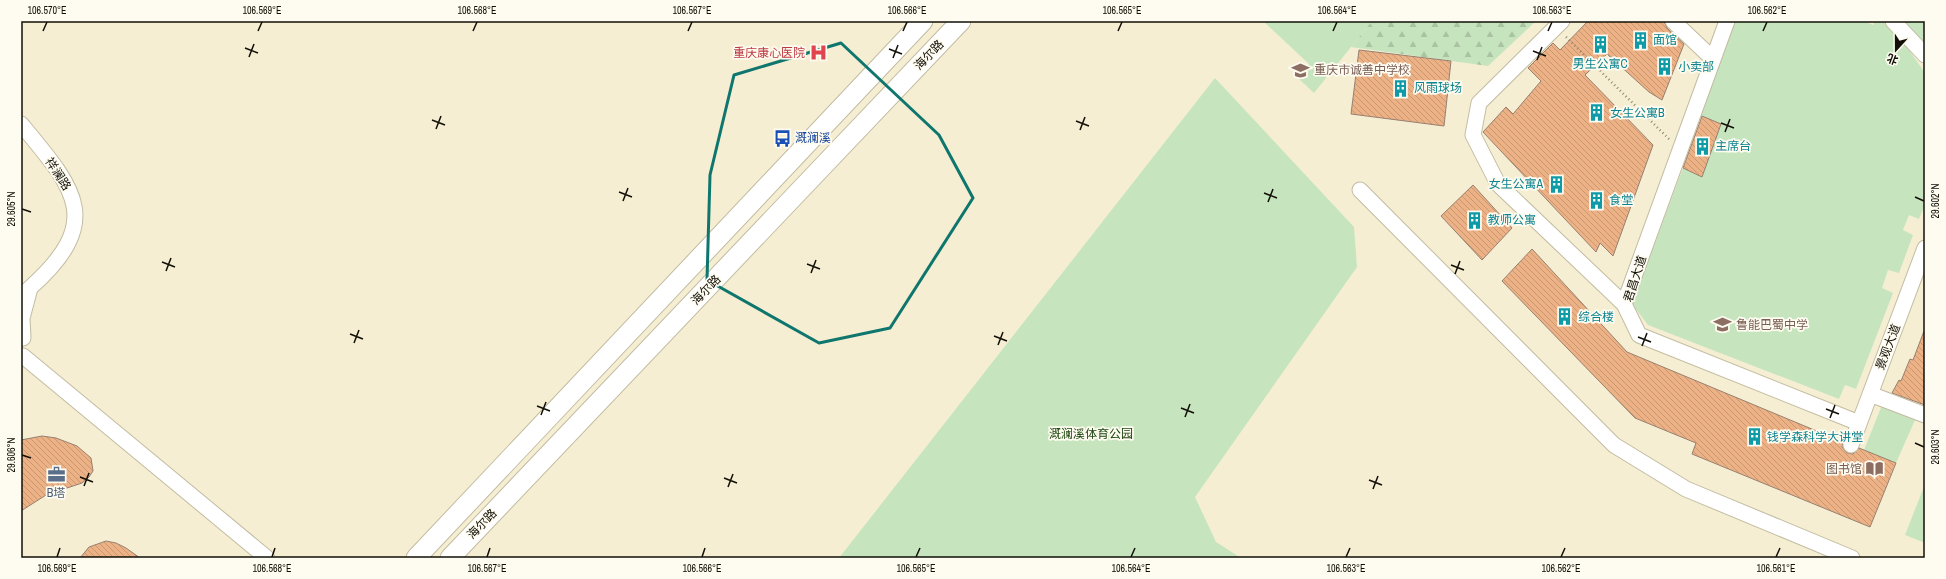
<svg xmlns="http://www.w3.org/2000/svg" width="1946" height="579" font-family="'Archivo Narrow','Noto Sans SC',sans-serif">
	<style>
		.green { fill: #c6e5bf }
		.forest { fill: url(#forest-firs) }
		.building { fill: url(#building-back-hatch); stroke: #978070 }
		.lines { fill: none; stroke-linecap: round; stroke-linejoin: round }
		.minor-casing { stroke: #c2bca1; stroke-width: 17 }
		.major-casing { stroke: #c2bca1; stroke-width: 21 }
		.path { stroke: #8d8875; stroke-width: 2.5; stroke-dasharray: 1 3; stroke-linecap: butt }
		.minor { stroke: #fff; stroke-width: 15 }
		.major { stroke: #fff; stroke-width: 19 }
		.marked { fill: none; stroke: #0f766e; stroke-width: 3; stroke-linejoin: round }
		.ticks { fill: none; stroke: #110f06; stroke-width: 1.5 }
		.labels { text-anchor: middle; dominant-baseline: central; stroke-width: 3.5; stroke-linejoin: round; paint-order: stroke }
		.culture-label { font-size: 12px; fill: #0d838f; stroke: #fefbf0; text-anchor: start }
		.health-label { font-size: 12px; fill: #be3a42; stroke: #fefbf0; text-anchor: end }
		.street-label { font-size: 12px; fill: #110f06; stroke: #fefbf0 }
		.education-label { font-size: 12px; fill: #785e54; stroke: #fefbf0; text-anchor: start }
		.transit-label { font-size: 12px; fill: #164399; stroke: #fefbf0; text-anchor: start }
		.park-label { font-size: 12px; fill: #1b460f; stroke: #fefbf0 }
		.service-label { font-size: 12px; fill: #4e5e75; stroke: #fefbf0 }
		.neatline { fill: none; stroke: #110f06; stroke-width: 1.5 }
		.ticks-label { font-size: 10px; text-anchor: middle; fill: #110f06 }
	</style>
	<defs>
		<pattern id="forest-firs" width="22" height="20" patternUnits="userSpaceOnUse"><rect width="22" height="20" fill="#c6e5bf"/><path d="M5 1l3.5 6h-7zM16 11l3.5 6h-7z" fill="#a9c3a3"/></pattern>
		<pattern id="building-back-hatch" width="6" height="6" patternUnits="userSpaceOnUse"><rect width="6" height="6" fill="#ecb185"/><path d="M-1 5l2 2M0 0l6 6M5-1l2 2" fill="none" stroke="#c99771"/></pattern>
	</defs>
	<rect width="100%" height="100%" fill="#f5eed3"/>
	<path class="green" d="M 1263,21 L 1372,21 L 1314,93 L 1299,79 L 1309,64 Z
		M 1735,21 L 1864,21 L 1873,25 L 1875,21 L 1887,21 L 1900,37 L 1925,73 L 1925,204 L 1919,219 L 1909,215 L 1903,230 L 1913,235 L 1899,273 L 1888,270 L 1882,288 L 1893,293 L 1856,389 L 1845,385 L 1839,399 L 1648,325 L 1632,304 L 1683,168 L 1702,177 L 1720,124 L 1701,116 Z
		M 1902,21 L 1925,21 L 1925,43 Z
		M 1215,78 L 1354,227 L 1357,267 L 1195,497 L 1216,542 L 1241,558 L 839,558 Z
		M 1882,405 L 1915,420 L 1896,463 L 1864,450 Z
		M 1925,484 L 1925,543 L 1905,535 Z"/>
	<path class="forest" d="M 1372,21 L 1536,21 L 1488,66 L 1351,47 Z"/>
	<path class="building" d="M 1588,21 L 1664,21 L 1667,28 L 1684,44 L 1662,100 L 1649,92 L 1607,54 L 1585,75 L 1653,145 L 1613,256 L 1600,243 L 1596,252 L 1483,132 L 1506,107 L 1513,114 L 1541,81 L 1528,68 L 1553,43 L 1560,50 Z
		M 1359,50 L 1451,61 L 1444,126 L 1351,114 Z
		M 1702,116 L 1721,124 L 1702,177 L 1683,168 Z
		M 1473,185 L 1512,228 L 1482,260 L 1441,216 Z
		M 1532,249 L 1627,352 L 1843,442 L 1842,447 L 1847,453 L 1853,454 L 1859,448 L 1896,463 L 1870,527 L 1692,454 L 1696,443 L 1635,418 L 1502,281 Z
		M 1924,331 L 1925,331 L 1925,405 L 1892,393 L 1899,380 L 1901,381 L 1910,359 L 1913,360 Z
		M 42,436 L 56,438 L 77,446 L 91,458 L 93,471 L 89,477 L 82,483 L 46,495 L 21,511 L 21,440 Z
		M 106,541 L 116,543 L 126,548 L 140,558 L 80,558 L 89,547 Z"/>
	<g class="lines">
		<defs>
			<path id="minor" d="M 1562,21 L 1479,103 L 1473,135 L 1498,184 L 1624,304
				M 1673,21 L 1713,59
				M 1727,21 L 1624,304 L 1639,335 L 1859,423
				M 1893,21 L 1925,55
				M 21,124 C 75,189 105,221 30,288
				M 1360,190 L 1614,445 L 1686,489 L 1852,558
				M 21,297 L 30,288 L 22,318 L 23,338
				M 23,356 L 267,558
				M 1870,394 L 1925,415
				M 1851,445 L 1925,248"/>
			<path id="major" d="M 416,558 L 923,21
				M 450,558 L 961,21"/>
		</defs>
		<use href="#minor" class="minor-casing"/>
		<use href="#major" class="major-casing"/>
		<path class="path" d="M 1566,37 L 1670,140"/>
		<use href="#minor" class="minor"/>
		<use href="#major" class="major"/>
	</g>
	<path class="marked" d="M 841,43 L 939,135 L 973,198 L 890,328 L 819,343 L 707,280 L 710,175 L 734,75 Z"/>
	<path class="ticks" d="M 43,31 L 47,22M 258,31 L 262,22M 473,31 L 477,22M 688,31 L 692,22M 903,31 L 907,22M 1118,31 L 1122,22M 1333,31 L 1337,22M 1548,31 L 1552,22M 1763,31 L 1767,22M 245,48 L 258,53M 889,49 L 902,54M 1533,51 L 1546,56M 249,57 L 254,44M 893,58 L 898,45M 1537,60 L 1542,47M 432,120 L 445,125M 1076,121 L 1089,126M 1721,123 L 1734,128M 436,129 L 441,116M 1080,130 L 1085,117M 1725,132 L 1730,119M 619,192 L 632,197M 1264,193 L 1277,198M 1915,197 L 1924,201M 623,201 L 628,188M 1268,202 L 1273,189M 22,209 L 31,212M 162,262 L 175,267M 807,264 L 820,269M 1451,265 L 1464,270M 166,271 L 171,258M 811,273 L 816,260M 1455,274 L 1460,261M 350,334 L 363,339M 994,336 L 1007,341M 1638,337 L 1651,342M 354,343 L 359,330M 998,345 L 1003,332M 1642,346 L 1647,333M 537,406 L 550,411M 1181,408 L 1194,413M 1826,409 L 1839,414M 541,415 L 546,402M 1185,417 L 1190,404M 1830,418 L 1835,405M 1915,443 L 1924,447M 22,455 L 31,458M 80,477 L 93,482M 724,478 L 737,483M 1369,480 L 1382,485M 84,486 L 89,473M 728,487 L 733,474M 1373,489 L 1378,476M 57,557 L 60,548M 272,557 L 275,548M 487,557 L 490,548M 702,557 L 705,548M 916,557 L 920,548M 1131,557 L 1135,548M 1346,557 L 1350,548M 1561,557 L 1565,548M 1776,557 L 1780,548"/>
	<defs>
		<symbol id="building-bare" viewBox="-9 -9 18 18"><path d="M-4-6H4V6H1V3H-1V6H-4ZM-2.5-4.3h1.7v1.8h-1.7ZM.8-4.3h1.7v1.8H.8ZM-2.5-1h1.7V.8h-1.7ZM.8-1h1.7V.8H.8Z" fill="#0f9aa8" stroke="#fefbf0" stroke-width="2.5" paint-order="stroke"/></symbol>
		<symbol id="hospital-bare" viewBox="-9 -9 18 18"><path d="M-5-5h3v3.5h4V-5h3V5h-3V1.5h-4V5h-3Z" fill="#e0444e" stroke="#fefbf0" stroke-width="2.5" paint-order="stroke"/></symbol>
		<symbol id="school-bare" viewBox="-9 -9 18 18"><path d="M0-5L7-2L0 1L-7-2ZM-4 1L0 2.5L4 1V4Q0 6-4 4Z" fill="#8d6e63" stroke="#fefbf0" stroke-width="2.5" paint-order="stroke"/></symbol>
		<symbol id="bus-bare" viewBox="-9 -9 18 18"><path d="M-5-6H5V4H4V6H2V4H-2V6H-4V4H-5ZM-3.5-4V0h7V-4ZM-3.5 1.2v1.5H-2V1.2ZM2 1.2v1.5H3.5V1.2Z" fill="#1a4fb4" stroke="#fefbf0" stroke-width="2.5" paint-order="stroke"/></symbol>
		<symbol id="library-bare" viewBox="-9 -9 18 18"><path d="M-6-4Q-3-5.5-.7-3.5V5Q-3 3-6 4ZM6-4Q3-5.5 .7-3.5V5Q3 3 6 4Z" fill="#8d6e63" stroke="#fefbf0" stroke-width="2.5" paint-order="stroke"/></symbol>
		<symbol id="office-bare" viewBox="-9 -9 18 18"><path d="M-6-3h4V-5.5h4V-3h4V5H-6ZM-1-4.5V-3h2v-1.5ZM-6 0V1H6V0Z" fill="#5c6f8a" stroke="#fefbf0" stroke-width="2.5" paint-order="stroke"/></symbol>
	</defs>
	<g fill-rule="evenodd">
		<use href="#building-bare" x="1628" y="28" width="25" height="25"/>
		<use href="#building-bare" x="1588" y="32" width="25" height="25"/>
		<use href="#hospital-bare" x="806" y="40" width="25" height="25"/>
		<use href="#building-bare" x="1652" y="54" width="25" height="25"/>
		<use href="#school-bare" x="1288" y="58" width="25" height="25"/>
		<use href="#building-bare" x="1388" y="76" width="25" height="25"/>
		<use href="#building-bare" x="1584" y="100" width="25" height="25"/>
		<use href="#bus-bare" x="770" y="126" width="25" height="25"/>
		<use href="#building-bare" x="1690" y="134" width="25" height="25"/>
		<use href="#building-bare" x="1544" y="172" width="25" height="25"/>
		<use href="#building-bare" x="1584" y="188" width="25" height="25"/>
		<use href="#building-bare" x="1462" y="208" width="25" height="25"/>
		<use href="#building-bare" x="1552" y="304" width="25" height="25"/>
		<use href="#school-bare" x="1710" y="312" width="25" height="25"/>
		<use href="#building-bare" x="1742" y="424" width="25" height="25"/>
		<use href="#library-bare" x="1862" y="456" width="25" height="25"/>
		<use href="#office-bare" x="44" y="462" width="25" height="25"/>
	</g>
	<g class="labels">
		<g class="culture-label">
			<text x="1653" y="40">面馆</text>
			<text x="1600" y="64" text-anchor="middle">男生公寓C</text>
			<text x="1678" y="67">小卖部</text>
			<text x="1414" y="88">风雨球场</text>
			<text x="1610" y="113">女生公寓B</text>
			<text x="1715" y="146">主席台</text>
			<text x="1543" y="184" text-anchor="end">女生公寓A</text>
			<text x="1609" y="200">食堂</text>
			<text x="1488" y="220">教师公寓</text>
			<text x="1578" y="317">综合楼</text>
			<text x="1767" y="437">钱学森科学大讲堂</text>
		</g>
		<g class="health-label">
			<text x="805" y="53">重庆康心医院</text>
		</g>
		<g class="street-label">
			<text transform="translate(929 55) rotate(-46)">海尔路</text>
			<text transform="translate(58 174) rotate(57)">祥澜路</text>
			<text transform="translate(1635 279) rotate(-72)">君昌大道</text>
			<text transform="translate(706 290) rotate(-46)">海尔路</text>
			<text transform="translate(1888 347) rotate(-69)">景观大道</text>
			<text transform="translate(482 524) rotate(-46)">海尔路</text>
		</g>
		<g class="education-label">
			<text x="1314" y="70">重庆市诚善中学校</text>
			<text x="1736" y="325">鲁能巴蜀中学</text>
			<text x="1862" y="469" text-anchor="end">图书馆</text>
		</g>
		<g class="transit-label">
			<text x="795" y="138">溉澜溪</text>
		</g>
		<g class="park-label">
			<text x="1091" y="434">溉澜溪体育公园</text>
		</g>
		<g class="service-label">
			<text x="56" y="493">B塔</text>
		</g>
	</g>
	<rect width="1946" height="579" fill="none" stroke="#fefbf0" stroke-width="44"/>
	<g transform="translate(1896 50) rotate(201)" stroke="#fefbf0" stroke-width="3" paint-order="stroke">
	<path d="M0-3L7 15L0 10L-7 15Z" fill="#110f06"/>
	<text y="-6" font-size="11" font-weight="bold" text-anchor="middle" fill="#110f06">北</text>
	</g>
	<rect x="22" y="22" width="1902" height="535" class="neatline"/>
	<g class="ticks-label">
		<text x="47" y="14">106.570°E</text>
		<text x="262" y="14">106.569°E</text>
		<text x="477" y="14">106.568°E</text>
		<text x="692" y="14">106.567°E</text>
		<text x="907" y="14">106.566°E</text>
		<text x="1122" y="14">106.565°E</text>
		<text x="1337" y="14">106.564°E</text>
		<text x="1552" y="14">106.563°E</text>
		<text x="1767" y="14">106.562°E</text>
		<text transform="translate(1935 201) rotate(-90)" y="4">29.602°N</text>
		<text transform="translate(11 209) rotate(-90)" y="4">29.605°N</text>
		<text transform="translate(1935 447) rotate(-90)" y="4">29.603°N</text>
		<text transform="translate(11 455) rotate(-90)" y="4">29.606°N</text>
		<text x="57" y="572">106.569°E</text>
		<text x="272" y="572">106.568°E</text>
		<text x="487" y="572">106.567°E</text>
		<text x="702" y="572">106.566°E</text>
		<text x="916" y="572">106.565°E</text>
		<text x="1131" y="572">106.564°E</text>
		<text x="1346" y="572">106.563°E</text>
		<text x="1561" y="572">106.562°E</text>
		<text x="1776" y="572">106.561°E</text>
	</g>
</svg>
